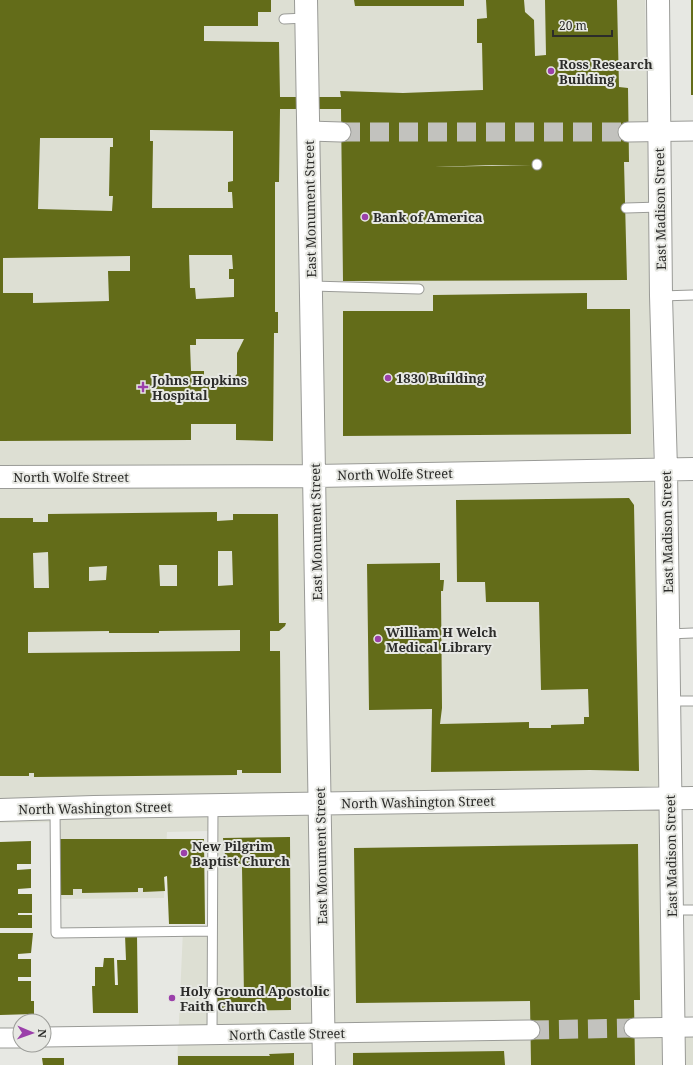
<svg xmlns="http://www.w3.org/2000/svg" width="693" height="1065" font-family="'Noto Serif',serif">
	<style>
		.built { fill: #dddfd3 }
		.building { fill: #636c19; fill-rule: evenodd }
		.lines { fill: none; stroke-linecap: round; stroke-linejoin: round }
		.street-tunnel { stroke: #c2c2be; stroke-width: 19; stroke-dasharray: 19 10; stroke-linecap: butt }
		.lane-casing { stroke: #9a9b97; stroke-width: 11 }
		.street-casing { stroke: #9a9b97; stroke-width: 21 }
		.primary-casing { stroke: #9a9b97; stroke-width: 24 }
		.lane { stroke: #fff; stroke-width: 9 }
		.street { stroke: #fff; stroke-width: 19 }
		.primary { stroke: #fff; stroke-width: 22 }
		.poi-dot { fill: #9b40aa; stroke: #e7e8e3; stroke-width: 1.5 }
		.labels { text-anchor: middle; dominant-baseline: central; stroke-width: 4; stroke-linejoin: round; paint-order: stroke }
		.poi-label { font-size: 13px; font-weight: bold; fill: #2c2c2a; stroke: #e7e8e3; text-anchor: start }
		.street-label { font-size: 13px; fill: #2c2c2a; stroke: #e7e8e3 }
	</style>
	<rect width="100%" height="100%" fill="#e7e8e3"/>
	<path class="built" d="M 0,0 L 645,0 L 659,798 L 668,1034 L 693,1033 L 693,1065 L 177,1065 L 183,930 L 209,929 L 208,831 L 167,832 L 164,898 L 58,899 L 56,822 L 0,823 Z"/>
	<path class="building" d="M 0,0 L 271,0 L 271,12 L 258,12 L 258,26 L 204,26 L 204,41 L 279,42 L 280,97 L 341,97 L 340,91 L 403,93 L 483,90 L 482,43 L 477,43 L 477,19 L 487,18 L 486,0 L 524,0 L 525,12 L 534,20 L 535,56 L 546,55 L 545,0 L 617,0 L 619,87 L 628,88 L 629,162 L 624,162 L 627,280 L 343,281 L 341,109 L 280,109 L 279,182 L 275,182 L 275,312 L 278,312 L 278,333 L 274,333 L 273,441 L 236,440 L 236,424 L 191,424 L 191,440 L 0,441 ZM 150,130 L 233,131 L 233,181 L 228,182 L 228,192 L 232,192 L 233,208 L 152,208 L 153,141 L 150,141 ZM 40,138 L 113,138 L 113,147 L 110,147 L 109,196 L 113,196 L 112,211 L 38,209 ZM 492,165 L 532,165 L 435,167 ZM 189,255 L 232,255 L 233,269 L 229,269 L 229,279 L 234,279 L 234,297 L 196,299 L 195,288 L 190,288 ZM 130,256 L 130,271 L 108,271 L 109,301 L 33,303 L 33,293 L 3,293 L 3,258 ZM 196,339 L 244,339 L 237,353 L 237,374 L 230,382 L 204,382 L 204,371 L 191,371 L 190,345 L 196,345 Z
		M 354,0 L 464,0 L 464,6 L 355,6 Z
		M 691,0 L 693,0 L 693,95 L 691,95 Z
		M 587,293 L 587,309 L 630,309 L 631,434 L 343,436 L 343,311 L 433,311 L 433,295 Z
		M 629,498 L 634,505 L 639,771 L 590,770 L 431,772 L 432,709 L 369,710 L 367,564 L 440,563 L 440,580 L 444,580 L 443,591 L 441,591 L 442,708 L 440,724 L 529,722 L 529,728 L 551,728 L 551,725 L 584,724 L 584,717 L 589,717 L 588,689 L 541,690 L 539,602 L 486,602 L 485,582 L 457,582 L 456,500 Z
		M 217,512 L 217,521 L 233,520 L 233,514 L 278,514 L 279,623 L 286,623 L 285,626 L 279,631 L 270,631 L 270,651 L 280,651 L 281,773 L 242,773 L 242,770 L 237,770 L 237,775 L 34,777 L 34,773 L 29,773 L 29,776 L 0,776 L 0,518 L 33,518 L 33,522 L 48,522 L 48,514 ZM 218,551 L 232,551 L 233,585 L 218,586 ZM 48,552 L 49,588 L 34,588 L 33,553 ZM 159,565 L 177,565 L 177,586 L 160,586 ZM 107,566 L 106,580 L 89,581 L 89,567 ZM 240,630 L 240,651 L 28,653 L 28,632 L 109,631 L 109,633 L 159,633 L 159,631 Z
		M 290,837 L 291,1010 L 214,1011 L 214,997 L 244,997 L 242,867 L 251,868 L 251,864 L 226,864 L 223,838 Z
		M 58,839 L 204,839 L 205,924 L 169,924 L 167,876 L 164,877 L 165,891 L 143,892 L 143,888 L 138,888 L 138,892 L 82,893 L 82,889 L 73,889 L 73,895 L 60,895 L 59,842 Z
		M 31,841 L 31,864 L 17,864 L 17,870 L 31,869 L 31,888 L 18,889 L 18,894 L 32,894 L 32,913 L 18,913 L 18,915 L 32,915 L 32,928 L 0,928 L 0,842 Z
		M 638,844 L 640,1000 L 634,1000 L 635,1065 L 531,1065 L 530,1001 L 356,1003 L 354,848 Z
		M 0,933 L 33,933 L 31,953 L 18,954 L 18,959 L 31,959 L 31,977 L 18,977 L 18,981 L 31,981 L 31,1001 L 34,1001 L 34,1014 L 0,1015 Z
		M 125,935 L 137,935 L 138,1013 L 93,1013 L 92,986 L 95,986 L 95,967 L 103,967 L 104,958 L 114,958 L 115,985 L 118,985 L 117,960 L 126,960 Z
		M 504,1051 L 505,1065 L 353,1065 L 353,1053 Z
		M 294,1053 L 294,1065 L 178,1065 L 178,1056 L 270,1056 L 269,1054 Z
		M 42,1058 L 64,1058 L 64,1065 L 43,1065 Z"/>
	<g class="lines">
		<path class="street-tunnel" d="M 341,132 L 628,132
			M 530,1030 L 634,1028"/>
		<defs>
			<path id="lane" d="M 284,19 L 306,18
				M 537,165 L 537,164
				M 626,208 L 660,207
				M 312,286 L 419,289
				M 661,296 L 693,295
				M 668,634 L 693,633
				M 669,701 L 693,701
				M 55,808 L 56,933 L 212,931
				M 672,910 L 693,910
				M 212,1035 L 213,805"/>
			<path id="street" d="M 309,131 L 341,132
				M 628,132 L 693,131
				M 634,1028 L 693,1027
				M 44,1037 L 530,1030
				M 0,1038 L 20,1038"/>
			<path id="primary" d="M 306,0 L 324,1065
				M 658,0 L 661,296 L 666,469 L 674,1065
				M 0,477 L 315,476 L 693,469
				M 0,810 L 94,807 L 693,798"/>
		</defs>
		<use href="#lane" class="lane-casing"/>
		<use href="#street" class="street-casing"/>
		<use href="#primary" class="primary-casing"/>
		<use href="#lane" class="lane"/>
		<use href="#street" class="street"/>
		<use href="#primary" class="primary"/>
	</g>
	<g class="poi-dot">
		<circle cx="551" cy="71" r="4"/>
		<circle cx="365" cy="217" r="4"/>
		<circle cx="388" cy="378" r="4"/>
		<path d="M141 381h4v4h4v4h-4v4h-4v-4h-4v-4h4z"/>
		<circle cx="378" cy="639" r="4"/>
		<circle cx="184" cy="853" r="4"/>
		<circle cx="172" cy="998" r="4"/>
	</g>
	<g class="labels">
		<g class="poi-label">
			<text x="559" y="64">Ross Research<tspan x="559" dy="15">Building</tspan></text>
			<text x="373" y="217">Bank of America</text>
			<text x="396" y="378">1830 Building</text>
			<text x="152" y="380">Johns Hopkins<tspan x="152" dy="15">Hospital</tspan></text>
			<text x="386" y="632">William H Welch<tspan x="386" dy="15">Medical Library</tspan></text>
			<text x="192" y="846">New Pilgrim<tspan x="192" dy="15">Baptist Church</tspan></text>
			<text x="180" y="991">Holy Ground Apostolic<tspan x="180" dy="15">Faith Church</tspan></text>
		</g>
		<g class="street-label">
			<text transform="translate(310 209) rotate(-91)">East Monument Street</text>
			<text transform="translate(660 209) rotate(-91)">East Madison Street</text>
			<text transform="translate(395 474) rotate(-1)">North Wolfe Street</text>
			<text x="71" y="477">North Wolfe Street</text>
			<text transform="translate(316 532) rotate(-91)">East Monument Street</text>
			<text transform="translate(667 532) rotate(-91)">East Madison Street</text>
			<text transform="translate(418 802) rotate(-1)">North Washington Street</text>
			<text transform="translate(95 808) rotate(-1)">North Washington Street</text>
			<text transform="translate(321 856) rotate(-91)">East Monument Street</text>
			<text transform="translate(671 856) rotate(-91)">East Madison Street</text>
			<text transform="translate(287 1034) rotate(-1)">North Castle Street</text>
		</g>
	</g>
	<g transform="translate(32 1033) rotate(92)"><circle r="19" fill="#e7e8e3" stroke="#9c9d99"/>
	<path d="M0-3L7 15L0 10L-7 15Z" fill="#9b40aa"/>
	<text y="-6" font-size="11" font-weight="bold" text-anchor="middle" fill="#2c2c2a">N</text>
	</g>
	<path d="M553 30v6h59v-6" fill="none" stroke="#2c2c2a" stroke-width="2"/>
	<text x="559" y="30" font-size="12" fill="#2c2c2a" stroke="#e7e8e3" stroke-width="3" paint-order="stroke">20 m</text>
</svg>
